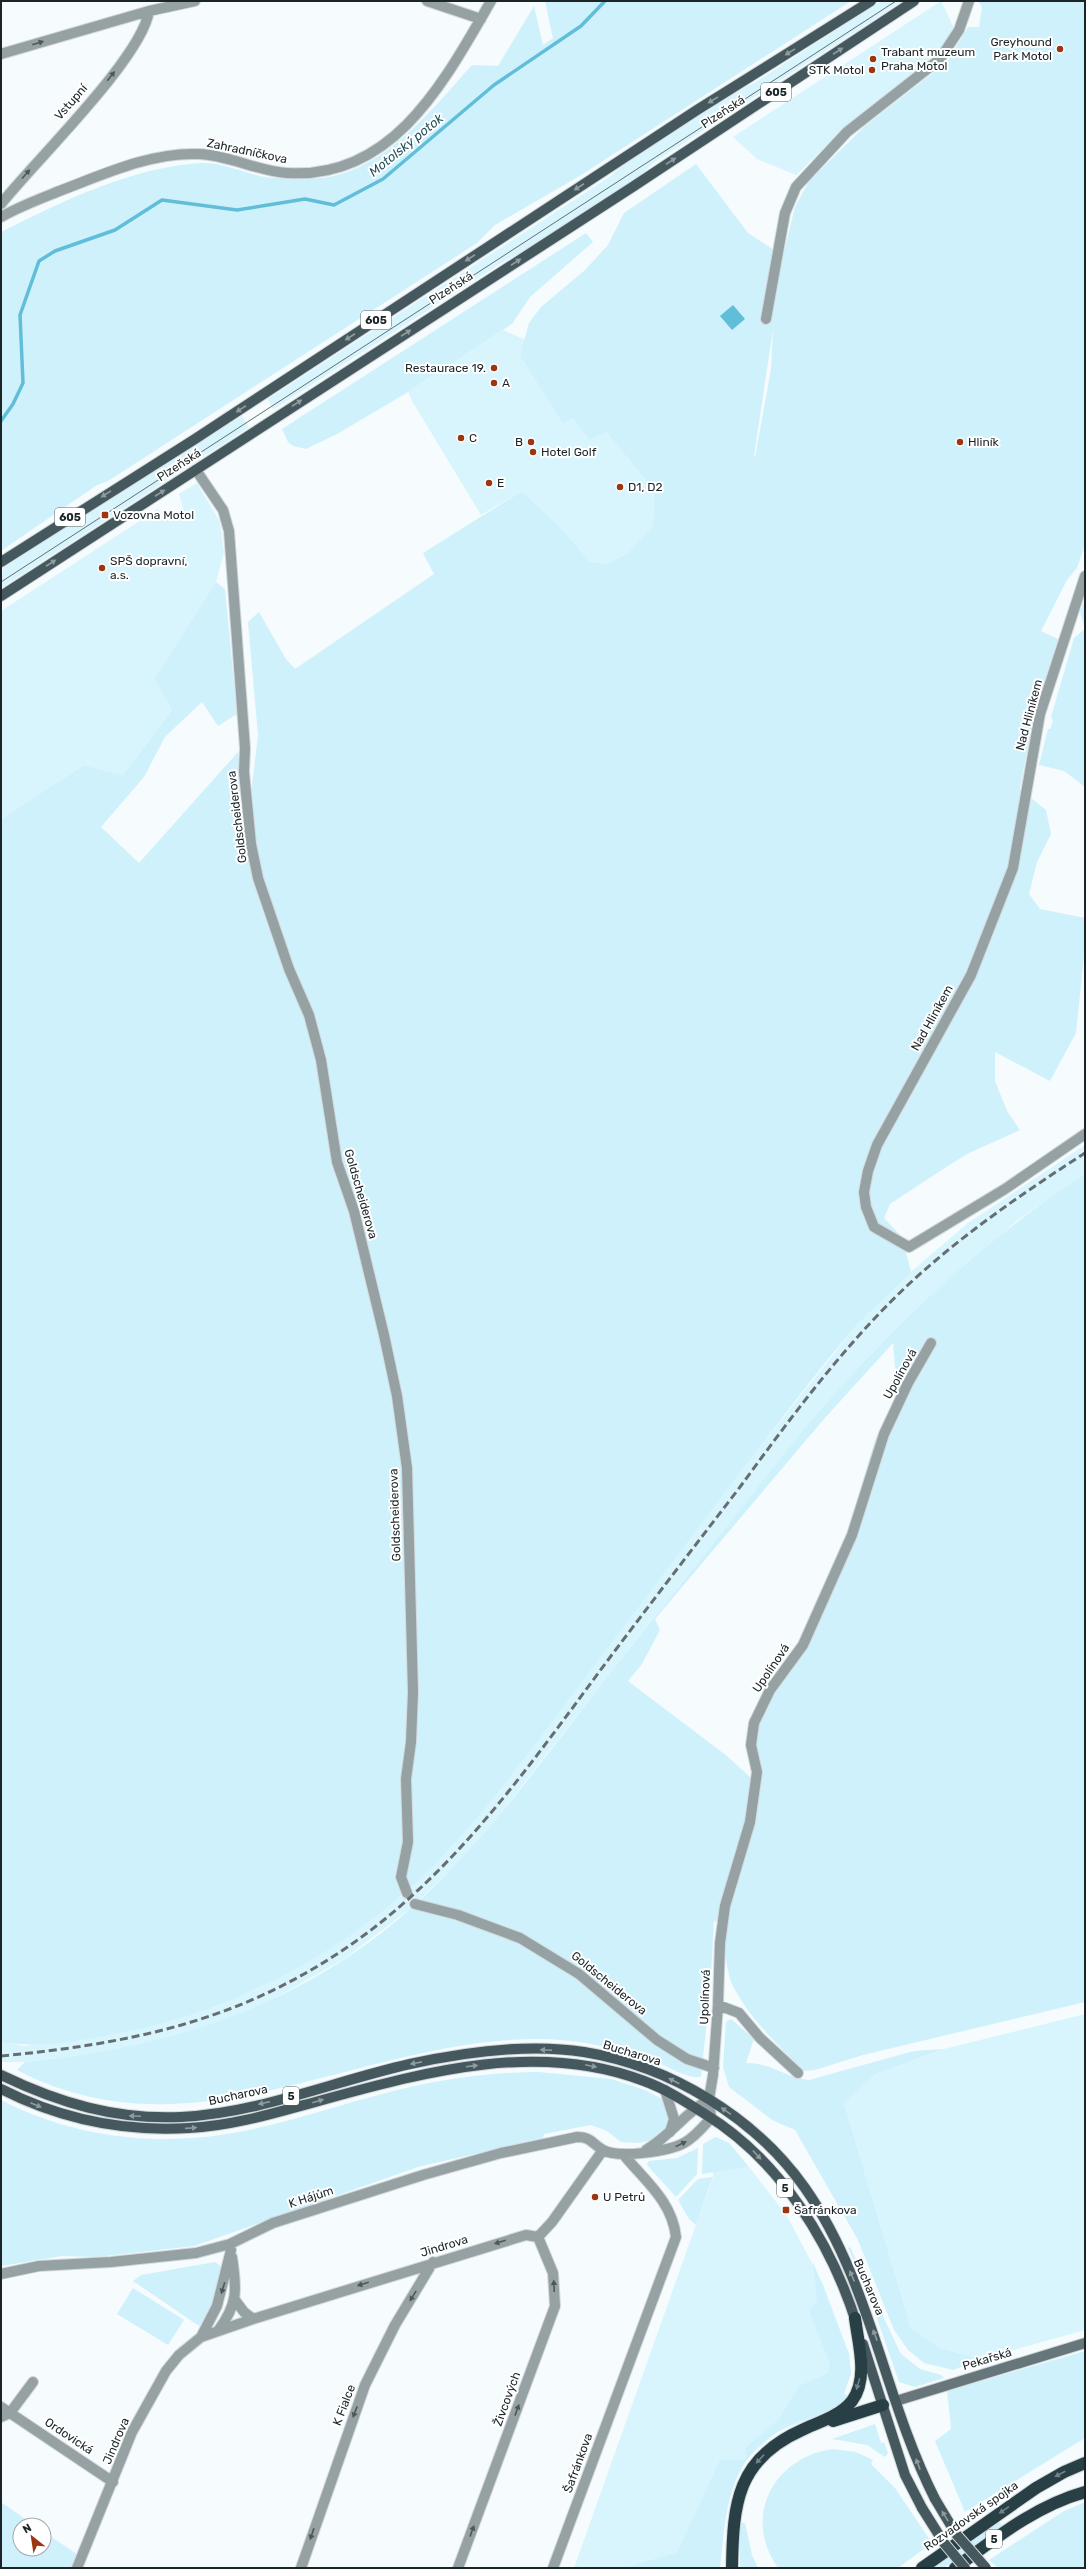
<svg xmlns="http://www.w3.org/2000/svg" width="1086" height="2569" font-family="Rubik,sans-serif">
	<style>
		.built { fill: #d8f5fe }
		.green { fill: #cff1fc; fill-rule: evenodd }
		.water { fill: #60bed8 }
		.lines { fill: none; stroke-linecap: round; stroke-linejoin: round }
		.stream { stroke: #60bed8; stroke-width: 3.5 }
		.street-casing { stroke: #d3d9db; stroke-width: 12 }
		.secondary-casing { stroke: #d3d9db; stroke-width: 12 }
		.primary-casing { stroke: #d3d9db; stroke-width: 12 }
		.highway-casing { stroke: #d3d9db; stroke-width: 14 }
		.street { stroke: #96a1a4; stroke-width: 10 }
		.secondary { stroke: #66767b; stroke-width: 10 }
		.primary { stroke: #45585e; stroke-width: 10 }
		.highway { stroke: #283f46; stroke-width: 12 }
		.tram { stroke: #666e71; stroke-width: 1 }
		.rail { stroke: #666e71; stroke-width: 3; stroke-dasharray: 8 4; stroke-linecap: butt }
		.primary-bridge-casing { stroke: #d3d9db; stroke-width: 12; stroke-linecap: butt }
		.primary-bridge { stroke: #45585e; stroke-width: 10 }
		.oneway { fill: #4c575a }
		.oneway2 { fill: #8f9b9e }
		.oneway3 { fill: #738287 }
		.poi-dot { fill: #9c3610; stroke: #fff; stroke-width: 1.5 }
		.labels { text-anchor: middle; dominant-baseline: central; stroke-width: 4; stroke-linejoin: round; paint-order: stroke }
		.shield { fill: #fff; stroke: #5f6668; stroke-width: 1 }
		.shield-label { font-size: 11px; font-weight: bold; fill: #1b2528 }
		.poi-label { font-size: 12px; fill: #1b2528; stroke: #fff; text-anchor: start }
		.street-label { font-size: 12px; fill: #1b2528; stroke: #fff }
		.water-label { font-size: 13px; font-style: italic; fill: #28515d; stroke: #fff }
	</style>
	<rect width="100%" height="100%" fill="#f6fbfd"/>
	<path class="built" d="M 881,1 L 902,1 L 653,163 L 639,177 L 535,244 L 503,262 L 274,409 L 272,408 L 268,399 L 611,176 L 623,165 L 725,98 L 756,82 Z
		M 941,1 L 954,28 L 938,53 L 911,76 L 844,129 L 796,175 L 757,159 L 733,137 Z
		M 503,330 L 526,340 L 520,356 L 563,424 L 573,418 L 606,432 L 654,490 L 653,526 L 626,554 L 606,564 L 590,562 L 562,529 L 522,491 L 481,515 L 412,401 L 408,392 Z
		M 242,416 L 249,427 L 1,588 L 3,568 L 108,499 Z
		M 197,483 L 220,522 L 224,552 L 216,582 L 154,679 L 172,710 L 123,775 L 84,765 L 1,819 L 1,611 L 158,509 L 169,521 L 184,512 L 179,494 Z
		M 1085,1145 L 1085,1174 L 1018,1220 L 949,1280 L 896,1331 L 827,1402 L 653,1618 L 497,1818 L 465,1856 L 410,1909 L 344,1959 L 268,2002 L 225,2020 L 185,2034 L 100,2053 L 25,2062 L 1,2062 L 1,2042 L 24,2046 L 180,2018 L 219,2005 L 261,1987 L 335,1945 L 400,1897 L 453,1845 L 485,1807 L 754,1454 L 856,1326 L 906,1276 L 968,1223 Z
		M 1085,2014 L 1085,2330 L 981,2359 L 940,2348 L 911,2328 L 844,2103 L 876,2074 L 944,2049 Z
		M 749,2167 L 787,2216 L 823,2284 L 849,2354 L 851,2373 L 844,2394 L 848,2396 L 830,2411 L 778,2431 L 746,2459 L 720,2461 L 677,2552 L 623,2568 L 574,2568 L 713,2177 L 713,2172 Z"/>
	<path class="green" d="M 545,1 L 851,1 L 578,177 L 495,225 L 477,243 L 108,481 L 97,485 L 1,551 L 1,232 C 63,201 132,167 202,163 C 227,162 252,178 276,178 C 291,179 307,179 321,178 C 384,172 433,108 472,65 L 498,66 L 534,6 L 543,45 L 553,38 Z
		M 978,1 L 1085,1 L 1085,545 L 1077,568 L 1067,580 L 1041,631 L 1060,640 C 1041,689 1029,737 1020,789 L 1046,810 L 1051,834 L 1037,862 L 1029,894 L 1040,909 L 1085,918 L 1085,946 L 1076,1033 L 1050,1081 L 995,1052 L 995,1081 L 1007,1111 L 1020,1130 L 967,1154 L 940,1171 L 890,1204 L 884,1218 L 902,1237 L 911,1272 L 856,1326 L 829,1358 C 752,1455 678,1555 603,1654 C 547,1727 494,1805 429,1870 C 346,1951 238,2010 124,2032 C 84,2040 41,2049 1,2042 L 1,819 L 84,765 L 123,775 L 172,710 L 154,679 L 216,582 L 225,589 L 237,714 L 218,726 L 202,702 L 165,737 L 144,777 L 101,827 L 139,863 L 238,752 L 248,845 L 259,865 L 251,794 L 258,735 L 248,622 L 259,612 L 286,659 L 295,669 L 434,574 L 423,553 L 522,491 L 562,529 L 590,562 L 606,564 L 626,554 L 653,526 L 654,490 L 606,432 L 589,440 L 573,418 L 563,424 L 520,356 L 529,323 L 541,307 L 585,270 L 608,245 L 624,213 L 696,164 L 748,233 L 783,256 L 795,207 L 809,181 L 865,126 L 947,62 L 968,27 L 979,27 L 982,7 ZM 773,329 L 771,369 L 755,457 L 754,456 Z
		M 586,233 L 593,242 L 530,297 L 512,324 L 408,392 L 339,433 L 306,449 L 293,446 L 288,442 L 282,429 Z
		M 1085,598 L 1085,787 L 1064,771 L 1039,765 L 1048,729 L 1050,729 L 1053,721 L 1051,717 L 1074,638 L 1085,629 L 1080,612 Z
		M 1085,1174 L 1085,2002 L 863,2055 L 815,2070 L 804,2071 C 779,2046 751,2020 734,1988 C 725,1972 725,1942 724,1924 L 714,1921 L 710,1992 L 701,2077 C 681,2078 664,2063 645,2057 C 611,2047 574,2039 538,2039 C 358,2039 193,2162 17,2070 L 25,2062 C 146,2049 238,2026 342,1961 C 450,1892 523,1785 600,1686 C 646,1627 692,1570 738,1512 C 768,1475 797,1436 828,1401 C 904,1316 989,1236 1085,1174 ZM 893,1343 L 897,1392 L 875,1440 L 847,1535 L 803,1635 L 766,1689 L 747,1747 L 754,1778 L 751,1778 L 727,1756 L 628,1681 L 642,1664 L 660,1630 L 655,1619 L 824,1419 Z
		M 731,2019 L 754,2039 L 746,2063 C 769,2062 786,2078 809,2080 L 914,2051 L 944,2049 L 876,2074 L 844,2103 L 911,2328 L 940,2348 L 981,2359 L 953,2370 L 924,2363 L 908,2350 L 894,2330 L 858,2240 L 795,2130 L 772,2120 L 729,2087 L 723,2067 L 726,2022 Z
		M 539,2072 L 611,2079 L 645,2090 L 662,2099 L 667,2110 L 669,2120 L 664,2134 L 654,2140 L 639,2143 L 621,2142 L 607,2131 L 591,2125 L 544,2134 L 543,2138 L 418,2167 L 194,2246 L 96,2257 L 62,2256 L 1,2266 L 1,2100 C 59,2130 126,2143 192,2138 C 254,2134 315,2112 375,2096 C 428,2081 483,2072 539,2072 Z
		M 716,2137 L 729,2143 L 749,2167 L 702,2174 L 703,2144 Z
		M 698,2148 L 697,2174 L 676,2197 L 647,2165 L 648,2161 L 677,2158 Z
		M 713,2177 L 710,2184 L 696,2225 L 689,2219 L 678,2200 L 698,2179 Z
		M 850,2247 L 901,2354 L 920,2369 L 941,2375 L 944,2378 L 915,2387 L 899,2382 L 865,2284 L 848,2248 Z
		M 215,2262 L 224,2269 L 213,2310 L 199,2326 L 133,2281 L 141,2275 Z
		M 813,2262 L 849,2354 L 851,2373 L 844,2394 L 848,2396 C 833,2413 815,2415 795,2423 C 728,2453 727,2504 720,2568 L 623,2568 L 677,2552 L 720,2460 L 746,2459 L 745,2448 L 779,2419 L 799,2386 L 828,2373 L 830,2364 L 809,2311 L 817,2300 Z
		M 133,2288 L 184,2320 L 168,2345 L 117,2314 Z
		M 1085,2351 L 1085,2438 L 965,2512 L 935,2441 L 951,2429 L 947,2391 Z
		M 875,2424 L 881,2443 L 884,2442 L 888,2453 L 885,2457 L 867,2445 L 832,2439 Z
		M 832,2449 L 856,2452 L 873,2460 L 871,2464 L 895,2488 L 932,2543 L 898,2568 L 778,2568 C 742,2517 773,2458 832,2449 Z
		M 1,2502 L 34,2525 L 20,2525 L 20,2549 L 44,2549 L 44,2532 L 77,2554 L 71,2568 L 1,2568 Z
		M 1085,2502 L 1085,2568 L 998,2568 L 989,2560 L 1064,2511 Z
		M 998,2521 L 1002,2525 L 944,2568 L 933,2568 Z
		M 740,2523 L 745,2523 L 752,2555 L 758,2568 L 740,2568 Z"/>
	<path class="water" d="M 733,305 L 745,319 L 732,330 L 720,316 Z"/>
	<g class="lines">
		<path class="stream" d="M 1,421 L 13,404 L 23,383 L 20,315 L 39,261 L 55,251 L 115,230 L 162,200 L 237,210 L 305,199 L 334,205 L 383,179 L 494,85 L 581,26 L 605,1"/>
		<defs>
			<path id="street" d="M 427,1 L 481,19
				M 1,54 L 149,11 L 195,1
				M 1,204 C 35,161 142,58 149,11
				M 1,217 C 20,206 42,198 62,190 C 104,174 152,152 198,154 C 229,155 257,171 287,173 C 394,180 445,80 491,1
				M 766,319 L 785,213 L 796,187 L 847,132 L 940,59 L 959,30 L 969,1
				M 196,470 L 223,510 L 229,531 L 245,748 L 244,772 L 251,844 L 258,878 L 289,969 L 309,1015 L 321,1060 L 337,1162 L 354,1211 L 384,1335 L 397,1396 L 407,1468 L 413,1692 L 411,1742 L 406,1779 L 408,1842 L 401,1877 L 407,1893
				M 1085,576 L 1040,714 L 1013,868 L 971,975 L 877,1145 L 868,1171 L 864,1192 L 866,1207 L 874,1227 L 909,1247 L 1005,1189 L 1085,1134
				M 415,1904 L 458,1915 L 520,1938 L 579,1974 L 657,2040 L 687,2059 L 714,2068
				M 718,2005 L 739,2013 L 760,2038 L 798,2073
				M 665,2090 L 674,2119 L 670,2132
				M 646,2150 C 670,2136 685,2113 709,2099
				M 538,2237 L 552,2222 L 603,2150
				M 1,2274 L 39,2266 L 111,2262 L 196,2253 L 230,2244 L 273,2223 L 423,2175 L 501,2153 L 577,2137 C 592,2137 592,2144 603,2150 C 619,2159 669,2151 684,2143 C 695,2137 703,2127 711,2118 L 709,2099 L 713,2075 L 718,2005 L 720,1943 L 725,1906 L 750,1822 L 757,1772 L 751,1745 L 754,1723 L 770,1690 L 803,1645 L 852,1535 L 884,1434 L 908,1383 L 931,1343
				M 235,2300 L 244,2312 L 253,2319 L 526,2235 L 538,2237
				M 218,2331 C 238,2304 237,2290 232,2257
				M 201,2337 L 217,2306 L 231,2250
				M 1,2407 L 113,2482
				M 1,2417 L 10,2413 L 33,2382
				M 77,2568 L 132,2432 L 166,2371 L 179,2355 L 201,2337 L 253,2319
				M 301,2568 L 365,2385 L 395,2325 L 433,2262
				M 458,2568 L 555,2306 L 553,2273 L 538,2237
				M 553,2568 L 676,2237 C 672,2201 645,2181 623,2154"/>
			<path id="secondary" d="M 896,2401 L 1085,2343"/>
			<path id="primary" d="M 1,562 L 195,439 L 697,110 L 871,1
				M 1,596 L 634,186 L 914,1
				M 1,2075 C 59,2103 116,2120 181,2117 C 260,2113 334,2081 410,2064 C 465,2052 528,2043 584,2052 C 670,2066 755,2117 805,2188 C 871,2282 884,2399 935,2499
				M 1,2089 C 60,2119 123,2132 189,2128 C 235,2126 281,2111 326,2099 C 428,2071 540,2041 644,2081 C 666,2089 686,2102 705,2114 C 780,2160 831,2242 857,2325
				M 863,2344 L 905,2475 L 922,2508"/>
			<path id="highway" d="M 833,2421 L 883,2405
				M 732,2568 C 733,2503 737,2459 802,2430 C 819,2422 840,2416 852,2401 C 869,2378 858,2343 855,2318
				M 922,2568 L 1036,2488 L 1064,2472 L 1085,2463
				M 955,2568 C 996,2538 1035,2506 1085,2492"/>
		</defs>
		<use href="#street" class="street-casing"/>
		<use href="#secondary" class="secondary-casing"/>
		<use href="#primary" class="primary-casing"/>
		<use href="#highway" class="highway-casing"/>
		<use href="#street" class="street"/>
		<use href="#secondary" class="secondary"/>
		<use href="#primary" class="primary"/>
		<use href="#highway" class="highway"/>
		<path class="tram" d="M 1,582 L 896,1"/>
		<path class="rail" d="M 1,2056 C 126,2044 233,2023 340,1952 C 454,1877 531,1763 611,1656 C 654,1599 697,1543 740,1487 C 792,1416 845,1344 909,1284 C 963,1234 1023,1193 1085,1153"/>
		<defs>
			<path id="primary-bridge" d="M 935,2499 L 956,2534 L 986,2568
				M 922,2508 L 944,2543 L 965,2568"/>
		</defs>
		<use href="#primary-bridge" class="primary-bridge-casing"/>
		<use href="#primary-bridge" class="primary-bridge"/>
	</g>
	<defs><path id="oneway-solid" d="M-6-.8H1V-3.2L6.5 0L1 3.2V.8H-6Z"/></defs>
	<g class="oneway">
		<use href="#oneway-solid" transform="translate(38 43) rotate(-17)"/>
		<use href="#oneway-solid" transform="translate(111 76) rotate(-52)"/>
		<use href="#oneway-solid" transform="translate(26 174) rotate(-49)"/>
		<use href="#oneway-solid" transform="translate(681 2144) rotate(-26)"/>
		<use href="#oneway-solid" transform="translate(500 2242) rotate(163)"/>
		<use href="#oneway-solid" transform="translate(363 2284) rotate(163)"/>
		<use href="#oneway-solid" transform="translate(554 2286) rotate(-93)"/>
		<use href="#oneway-solid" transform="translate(223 2288) rotate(107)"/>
		<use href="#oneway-solid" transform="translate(413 2296) rotate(122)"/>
		<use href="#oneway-solid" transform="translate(517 2410) rotate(-70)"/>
		<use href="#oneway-solid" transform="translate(355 2412) rotate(111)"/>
		<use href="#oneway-solid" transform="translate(472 2531) rotate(-70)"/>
		<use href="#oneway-solid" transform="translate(312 2534) rotate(109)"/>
	</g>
	<g class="oneway2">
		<use href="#oneway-solid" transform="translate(838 51) rotate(-33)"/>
		<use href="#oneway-solid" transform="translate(790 52) rotate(148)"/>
		<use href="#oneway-solid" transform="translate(713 100) rotate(148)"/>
		<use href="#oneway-solid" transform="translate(671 161) rotate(-33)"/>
		<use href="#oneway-solid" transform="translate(579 187) rotate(147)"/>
		<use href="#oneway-solid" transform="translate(470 258) rotate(147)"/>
		<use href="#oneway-solid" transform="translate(516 262) rotate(-33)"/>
		<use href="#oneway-solid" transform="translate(406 333) rotate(-33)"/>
		<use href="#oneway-solid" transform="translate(350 337) rotate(147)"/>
		<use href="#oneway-solid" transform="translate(297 403) rotate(-33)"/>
		<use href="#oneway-solid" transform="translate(241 409) rotate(147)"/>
		<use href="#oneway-solid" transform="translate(160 493) rotate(-33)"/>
		<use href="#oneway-solid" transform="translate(106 494) rotate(148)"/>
		<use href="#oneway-solid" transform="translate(51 563) rotate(-33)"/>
		<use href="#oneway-solid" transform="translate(546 2050) rotate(-178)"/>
		<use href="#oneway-solid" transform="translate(416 2063) rotate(169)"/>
		<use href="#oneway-solid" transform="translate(472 2066) rotate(-7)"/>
		<use href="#oneway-solid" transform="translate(591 2066) rotate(12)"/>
		<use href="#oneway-solid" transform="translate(674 2081) rotate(-153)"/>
		<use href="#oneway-solid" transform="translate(318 2101) rotate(-16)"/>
		<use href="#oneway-solid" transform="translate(264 2103) rotate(167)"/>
		<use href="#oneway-solid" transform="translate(36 2105) rotate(23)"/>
		<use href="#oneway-solid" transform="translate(726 2111) rotate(-145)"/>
		<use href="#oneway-solid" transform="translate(135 2116) rotate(-177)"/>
		<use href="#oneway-solid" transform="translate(191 2128) rotate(-4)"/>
		<use href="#oneway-solid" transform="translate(757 2155) rotate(47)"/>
		<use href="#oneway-solid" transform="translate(852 2276) rotate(-114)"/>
		<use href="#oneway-solid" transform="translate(875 2335) rotate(-110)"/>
		<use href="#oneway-solid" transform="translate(918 2464) rotate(-111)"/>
		<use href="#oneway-solid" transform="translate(945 2516) rotate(-122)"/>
	</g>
	<g class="oneway3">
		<use href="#oneway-solid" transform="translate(858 2384) rotate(106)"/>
		<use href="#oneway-solid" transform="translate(760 2459) rotate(133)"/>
		<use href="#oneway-solid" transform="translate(1060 2474) rotate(152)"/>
		<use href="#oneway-solid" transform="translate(1004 2510) rotate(146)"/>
	</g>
	<g class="poi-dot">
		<circle cx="1060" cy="49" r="4"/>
		<circle cx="873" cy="59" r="4"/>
		<circle cx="872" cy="70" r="4"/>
		<circle cx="494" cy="368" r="4"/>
		<circle cx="494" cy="383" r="4"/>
		<circle cx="461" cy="438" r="4"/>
		<circle cx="531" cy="442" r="4"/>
		<circle cx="960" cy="442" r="4"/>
		<circle cx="533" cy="452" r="4"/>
		<circle cx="489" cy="483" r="4"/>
		<circle cx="620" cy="487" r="4"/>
		<rect x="101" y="511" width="8" height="8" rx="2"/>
		<circle cx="102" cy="568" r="4"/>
		<circle cx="595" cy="2197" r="4"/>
		<rect x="782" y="2206" width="8" height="8" rx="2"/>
	</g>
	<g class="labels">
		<g class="shield">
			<rect x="761" y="83" width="30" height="18" rx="3"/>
			<rect x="361" y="311" width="30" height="18" rx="3"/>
			<rect x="55" y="508" width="30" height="18" rx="3"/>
			<rect x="283" y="2087" width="16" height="18" rx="3"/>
			<rect x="777" y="2179" width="16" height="18" rx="3"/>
			<rect x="986" y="2530" width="16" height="18" rx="3"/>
		</g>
		<g class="shield-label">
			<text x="776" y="92">605</text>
			<text x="376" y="320">605</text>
			<text x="70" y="517">605</text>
			<text x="291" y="2096">5</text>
			<text x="785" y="2188">5</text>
			<text x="994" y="2539">5</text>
		</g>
		<g class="poi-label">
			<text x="1052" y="42" text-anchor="end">Greyhound<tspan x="1052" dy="14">Park Motol</tspan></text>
			<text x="881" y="52">Trabant muzeum<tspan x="881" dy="14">Praha Motol</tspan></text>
			<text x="864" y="70" text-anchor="end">STK Motol</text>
			<text x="486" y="368" text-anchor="end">Restaurace 19.</text>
			<text x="502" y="383">A</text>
			<text x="469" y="438">C</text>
			<text x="523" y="442" text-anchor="end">B</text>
			<text x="968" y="442">Hliník</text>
			<text x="541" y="452">Hotel Golf</text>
			<text x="497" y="483">E</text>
			<text x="628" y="487">D1, D2</text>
			<text x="113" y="515">Vozovna Motol</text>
			<text x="110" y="561">SPŠ dopravní,<tspan x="110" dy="14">a.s.</tspan></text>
			<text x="603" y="2197">U Petrů</text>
			<text x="794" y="2210">Šafránkova</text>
		</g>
		<g class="street-label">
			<text transform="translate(71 102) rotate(-49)">Vstupní</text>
			<text transform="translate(723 112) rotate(-33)">Plzeňská</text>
			<text transform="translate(247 151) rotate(12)">Zahradníčkova</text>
			<text transform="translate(451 288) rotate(-33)">Plzeňská</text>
			<text transform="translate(179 465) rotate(-33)">Plzeňská</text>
			<text transform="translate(1029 715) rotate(-75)">Nad Hliníkem</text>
			<text transform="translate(237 817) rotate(-97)">Goldscheiderova</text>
			<text transform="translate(932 1018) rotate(-61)">Nad Hliníkem</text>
			<text transform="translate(361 1194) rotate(74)">Goldscheiderova</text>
			<text transform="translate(900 1374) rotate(-61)">Upolínová</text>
			<text transform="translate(395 1515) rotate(-92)">Goldscheiderova</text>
			<text transform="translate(771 1668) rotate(-56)">Upolínová</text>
			<text transform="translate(609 1983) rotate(39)">Goldscheiderova</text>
			<text transform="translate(705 1997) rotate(-88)">Upolínová</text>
			<text transform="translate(632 2053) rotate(17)">Bucharova</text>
			<text transform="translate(238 2095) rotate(-12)">Bucharova</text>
			<text transform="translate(311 2197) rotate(-18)">K Hájům</text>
			<text transform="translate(444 2246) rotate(-17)">Jindrova</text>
			<text transform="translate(869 2287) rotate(67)">Bucharova</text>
			<text transform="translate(987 2359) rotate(-17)">Pekařská</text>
			<text transform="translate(507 2399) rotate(-70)">Živcových</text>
			<text transform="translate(344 2405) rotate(-69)">K Fialce</text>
			<text transform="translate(69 2436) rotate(34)">Ordovická</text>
			<text transform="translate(116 2441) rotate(-67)">Jindrova</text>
			<text transform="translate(578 2463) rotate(-70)">Šafránkova</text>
			<text transform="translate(971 2516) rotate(-35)">Rozvadovská spojka</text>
		</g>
		<g class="water-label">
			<text transform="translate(406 145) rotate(-39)">Motolský potok</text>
		</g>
	</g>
	<rect width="1086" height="2569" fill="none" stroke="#1b2528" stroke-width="4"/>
	<g transform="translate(32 2537) rotate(330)"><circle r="19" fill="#ffffff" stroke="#a4a8a9"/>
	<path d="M0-3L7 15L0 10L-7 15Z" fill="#9c3610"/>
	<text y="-6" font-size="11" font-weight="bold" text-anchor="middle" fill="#1b2528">N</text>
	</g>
</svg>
